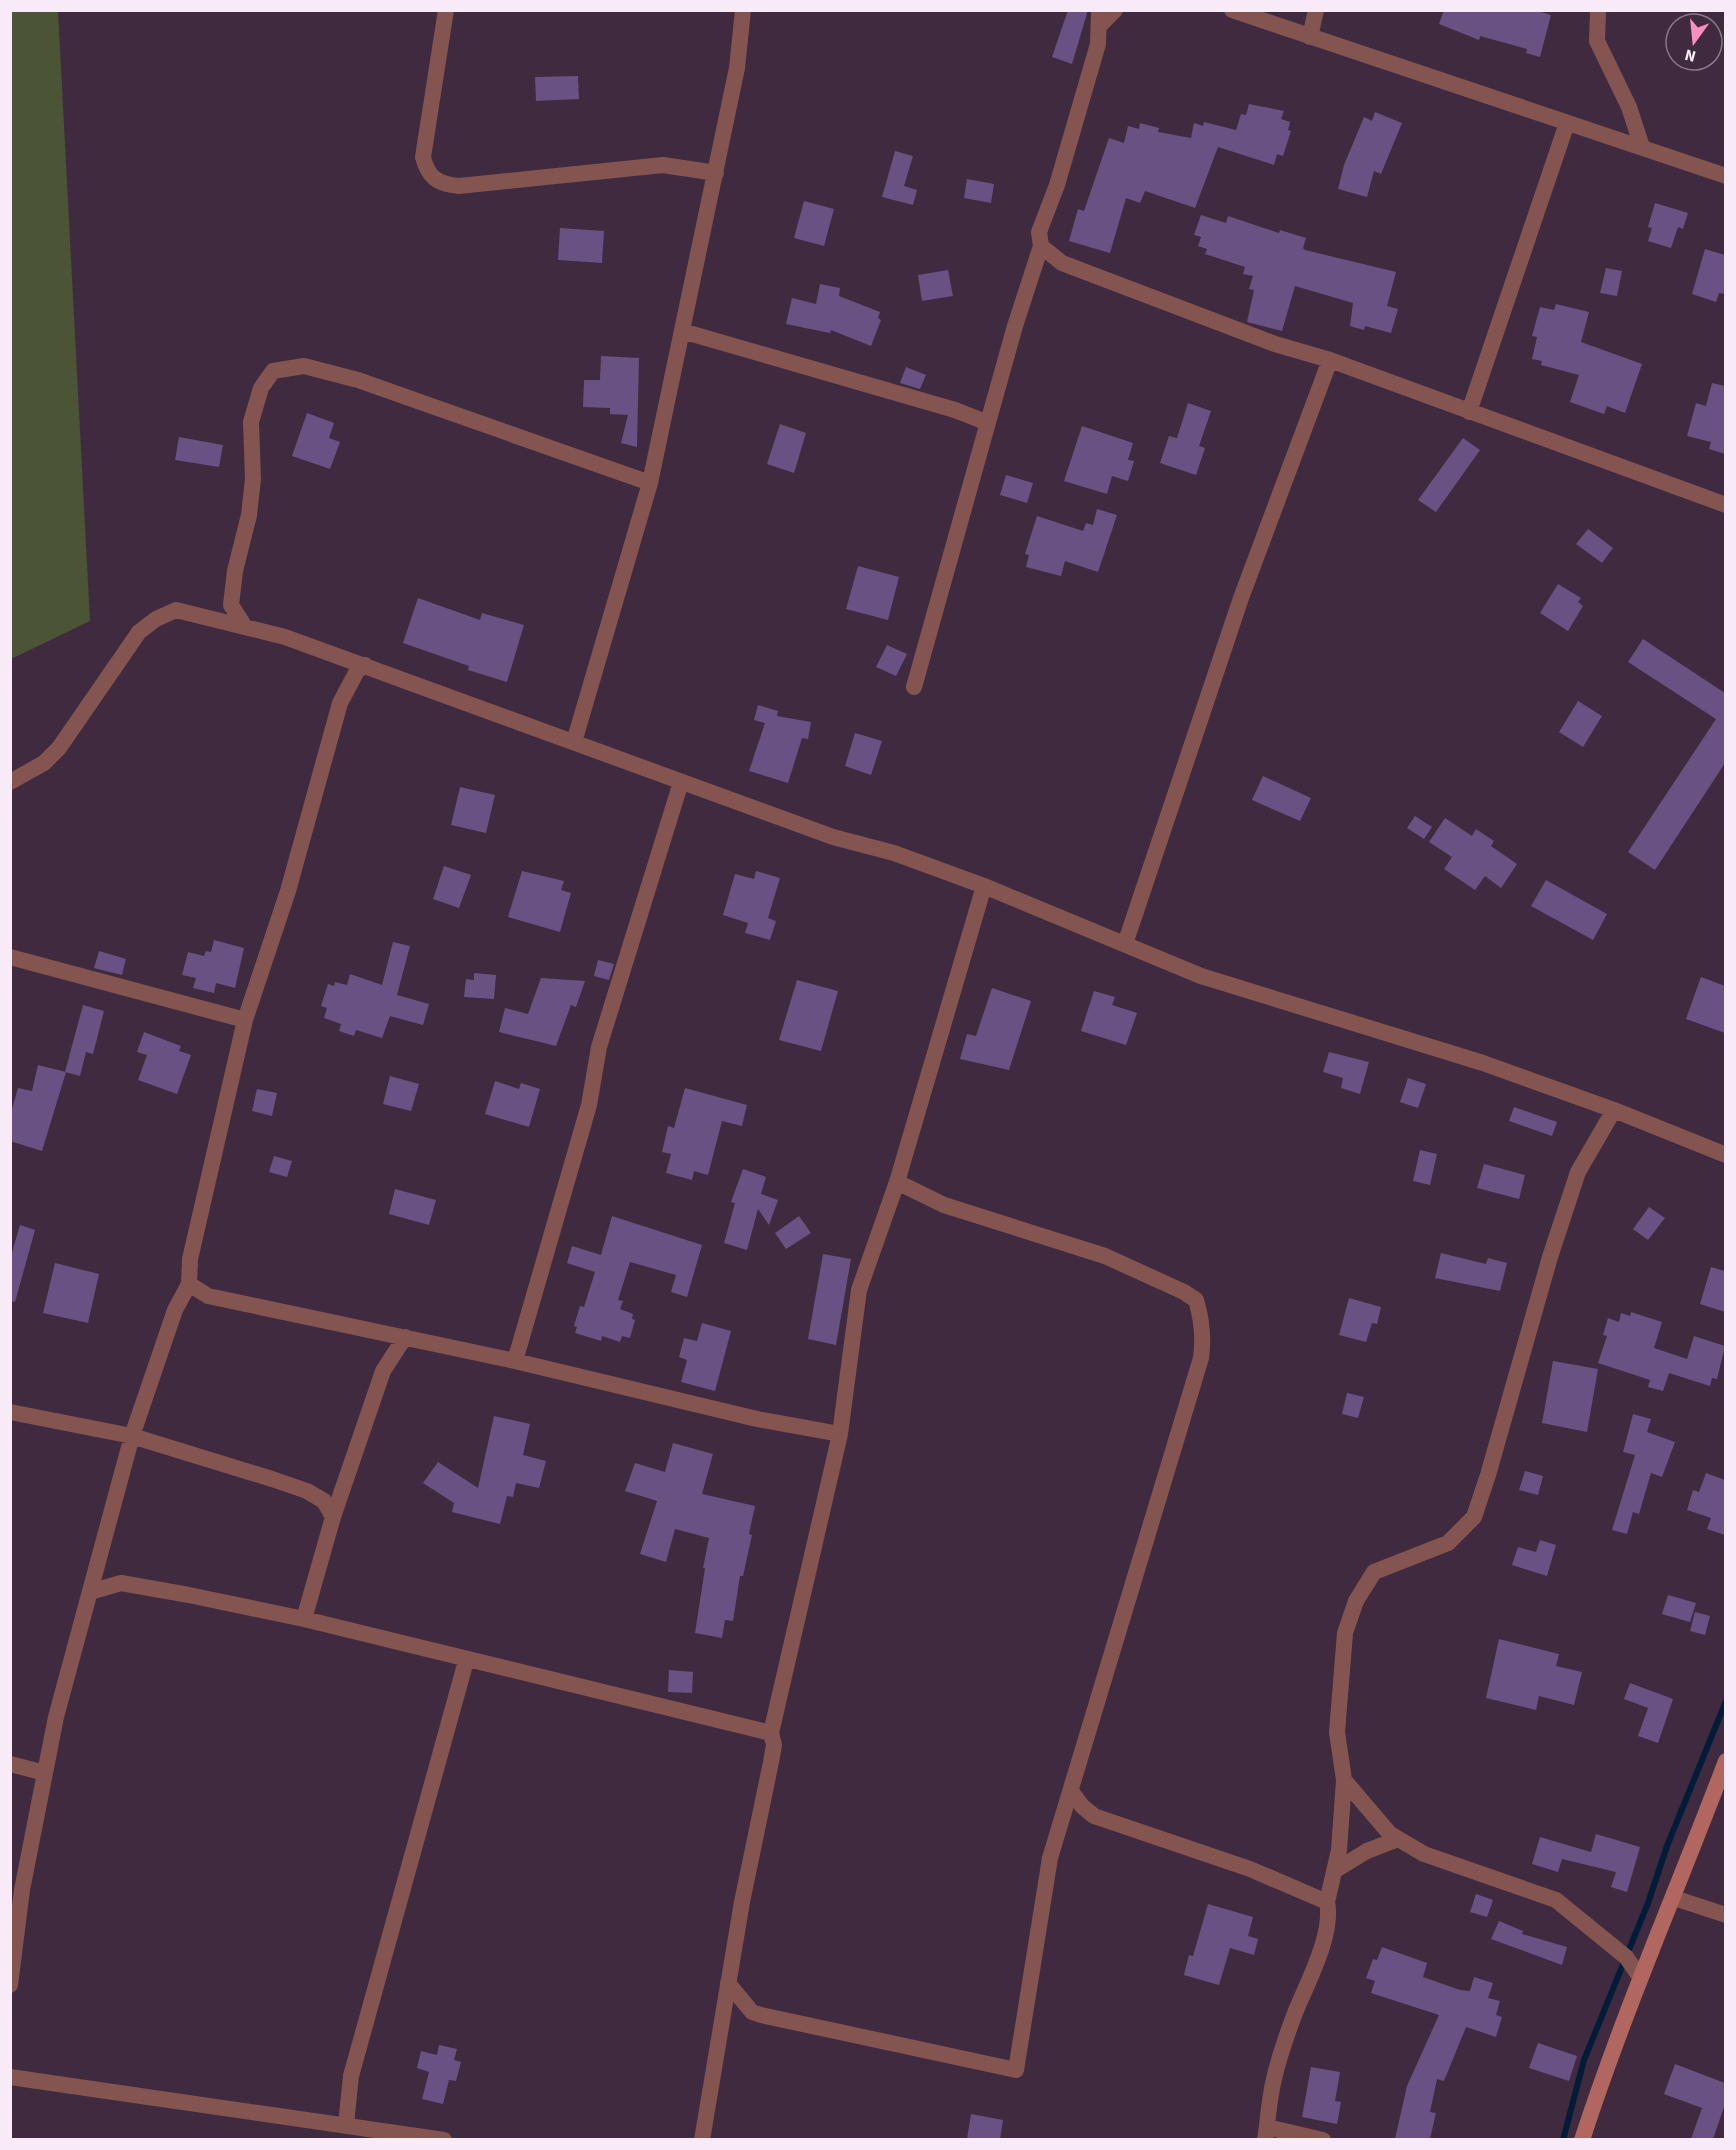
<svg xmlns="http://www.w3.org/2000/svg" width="1736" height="2150" font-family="'Source Sans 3',sans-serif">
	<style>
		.green { fill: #4b5536 }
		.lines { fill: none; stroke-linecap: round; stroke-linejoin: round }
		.stream { stroke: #011c38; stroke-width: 6 }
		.building { fill: #695283 }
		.minor { stroke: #845550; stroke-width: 16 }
		.secondary { stroke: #b1675f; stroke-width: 16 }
	</style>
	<rect width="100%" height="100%" fill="#3f2a3f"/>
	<path class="green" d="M 11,10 L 58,11 L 90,621 L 11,659 Z"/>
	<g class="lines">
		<path class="stream" d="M 1563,2140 L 1584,2060 L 1648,1903 L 1667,1846 L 1726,1701"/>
	</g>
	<path class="building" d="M 1068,10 L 1088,10 L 1072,64 L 1052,57 Z
		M 1444,10 L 1535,10 L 1551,15 L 1540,57 L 1526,53 L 1527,49 L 1480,36 L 1479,40 L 1439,24 Z
		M 578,76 L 579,99 L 536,101 L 535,77 Z
		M 1249,104 L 1284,111 L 1281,119 L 1290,122 L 1288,130 L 1291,131 L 1283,156 L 1277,154 L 1274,165 L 1218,147 L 1195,208 L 1145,191 L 1140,203 L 1126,198 L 1110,253 L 1069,241 L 1078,209 L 1084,211 L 1109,138 L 1124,143 L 1128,126 L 1139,129 L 1140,123 L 1159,128 L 1158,132 L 1191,138 L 1194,123 L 1203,126 L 1204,122 L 1236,130 L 1241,114 L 1246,115 Z
		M 1375,112 L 1402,123 L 1381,174 L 1374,171 L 1367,197 L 1338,189 L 1344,165 L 1364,117 L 1372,121 Z
		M 895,151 L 913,156 L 904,186 L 917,190 L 913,205 L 882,197 Z
		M 967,179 L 994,184 L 991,203 L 964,198 Z
		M 804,201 L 834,209 L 824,246 L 794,238 Z
		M 1655,203 L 1688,213 L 1683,229 L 1678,227 L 1671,248 L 1648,241 L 1652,228 L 1648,227 Z
		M 1201,215 L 1226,223 L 1228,216 L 1279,233 L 1280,230 L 1306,238 L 1303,248 L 1305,250 L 1396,272 L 1387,306 L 1398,309 L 1391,333 L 1365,326 L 1364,330 L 1350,326 L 1353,303 L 1295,286 L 1282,331 L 1247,322 L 1254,290 L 1249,289 L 1253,276 L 1243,274 L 1245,267 L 1205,254 L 1207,249 L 1198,246 L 1201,237 L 1194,235 Z
		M 560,228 L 604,231 L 602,263 L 558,260 Z
		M 1705,249 L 1725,255 L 1725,294 L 1719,293 L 1716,302 L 1692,294 Z
		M 1606,268 L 1622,271 L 1617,296 L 1600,293 Z
		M 948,270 L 953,296 L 922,301 L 918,275 Z
		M 820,284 L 840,288 L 839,296 L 880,312 L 878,318 L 881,320 L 871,346 L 831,330 L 830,333 L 786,324 L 792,298 L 816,304 Z
		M 1556,304 L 1589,312 L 1581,342 L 1642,364 L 1625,413 L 1607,406 L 1604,414 L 1570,402 L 1579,375 L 1541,365 L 1542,361 L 1532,359 L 1537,337 L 1532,336 L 1540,307 L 1554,310 Z
		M 601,356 L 639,358 L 637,447 L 621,443 L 628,415 L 610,414 L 610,408 L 583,407 L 584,380 L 600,380 Z
		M 906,367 L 926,375 L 920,389 L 900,383 Z
		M 1712,383 L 1725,386 L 1725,454 L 1709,449 L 1711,442 L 1687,436 L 1696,403 L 1706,406 Z
		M 1188,403 L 1211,411 L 1199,446 L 1205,448 L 1196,475 L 1160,463 L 1169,436 L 1177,438 Z
		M 307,413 L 334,423 L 329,438 L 340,442 L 330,469 L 292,456 Z
		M 780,424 L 806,433 L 794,473 L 767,464 Z
		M 1082,426 L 1133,443 L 1128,460 L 1134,461 L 1128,481 L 1112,476 L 1107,494 L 1064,481 Z
		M 179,437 L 223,445 L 219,467 L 175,460 Z
		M 1463,438 L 1480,450 L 1436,512 L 1418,500 Z
		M 1006,475 L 1033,483 L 1027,503 L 1000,495 Z
		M 1097,509 L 1117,515 L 1098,572 L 1065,561 L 1061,576 L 1026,567 L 1029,555 L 1025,554 L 1037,516 L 1083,531 L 1086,523 L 1093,525 Z
		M 1588,529 L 1613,548 L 1602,563 L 1576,544 Z
		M 858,566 L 899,577 L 888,620 L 846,609 Z
		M 1558,584 L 1581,598 L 1578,602 L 1583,606 L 1568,631 L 1540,613 Z
		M 418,598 L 480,620 L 482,613 L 524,625 L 507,682 L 468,670 L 469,666 L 403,643 Z
		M 1643,639 L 1725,693 L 1725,763 L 1655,870 L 1628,852 L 1716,719 L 1628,662 Z
		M 887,645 L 907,654 L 896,676 L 876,667 Z
		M 1578,701 L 1602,716 L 1583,747 L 1559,732 Z
		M 758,705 L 778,711 L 777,716 L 811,722 L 808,739 L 802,738 L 788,783 L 749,771 L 765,723 L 754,720 Z
		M 855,733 L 882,741 L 871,775 L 845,766 Z
		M 1263,776 L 1311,798 L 1300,821 L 1252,800 Z
		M 460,787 L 495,795 L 486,833 L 451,825 Z
		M 1415,816 L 1432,827 L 1424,839 L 1407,828 Z
		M 1445,818 L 1472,836 L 1476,829 L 1494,841 L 1491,846 L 1517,864 L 1501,888 L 1485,876 L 1475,890 L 1444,869 L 1452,857 L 1429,842 Z
		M 444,866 L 471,875 L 459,908 L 433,899 Z
		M 522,871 L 564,881 L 561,890 L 571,893 L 560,932 L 508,917 Z
		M 756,871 L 780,878 L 768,918 L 776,921 L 770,940 L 745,933 L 748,923 L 723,915 L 735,874 L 754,879 Z
		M 1546,880 L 1607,914 L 1593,940 L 1531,906 Z
		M 214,940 L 244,948 L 235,988 L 216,983 L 214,993 L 193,988 L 196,978 L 182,975 L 188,952 L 204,956 L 206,951 L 211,952 Z
		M 393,942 L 410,946 L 397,995 L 429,1004 L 423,1025 L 390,1016 L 382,1038 L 356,1030 L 354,1036 L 339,1031 L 341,1024 L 324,1018 L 327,1008 L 321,1006 L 328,984 L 334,986 L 335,982 L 347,985 L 350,974 L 382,985 Z
		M 99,951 L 126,959 L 122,975 L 94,968 Z
		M 598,960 L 614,964 L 609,980 L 594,976 Z
		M 474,973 L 496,975 L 494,999 L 464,997 L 466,979 L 474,980 Z
		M 1701,977 L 1725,986 L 1725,1033 L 1686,1019 Z
		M 541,978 L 585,981 L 576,1007 L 571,1005 L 556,1046 L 499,1032 L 505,1008 L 528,1014 Z
		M 797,980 L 838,991 L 821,1051 L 779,1040 Z
		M 992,988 L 1031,1001 L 1009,1070 L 960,1059 L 967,1034 L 976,1036 Z
		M 1094,991 L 1115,997 L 1112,1005 L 1137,1013 L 1126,1045 L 1081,1031 Z
		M 83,1005 L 104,1011 L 93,1054 L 86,1052 L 80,1076 L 65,1072 Z
		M 144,1032 L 181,1046 L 179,1051 L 191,1055 L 177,1094 L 138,1080 L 147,1055 L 137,1052 Z
		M 1329,1052 L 1369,1062 L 1360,1094 L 1341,1088 L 1343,1078 L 1323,1072 Z
		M 38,1065 L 66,1072 L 42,1151 L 10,1141 L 10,1116 L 18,1088 L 32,1091 Z
		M 390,1076 L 419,1084 L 411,1111 L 383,1104 Z
		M 1408,1078 L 1426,1084 L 1418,1108 L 1400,1102 Z
		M 495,1081 L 519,1089 L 521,1083 L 540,1089 L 529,1127 L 485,1114 Z
		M 685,1088 L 747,1105 L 742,1126 L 722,1121 L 708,1175 L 694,1171 L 692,1180 L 666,1173 L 671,1154 L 662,1152 L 668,1126 L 674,1128 Z
		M 257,1089 L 277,1093 L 272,1116 L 252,1111 Z
		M 1514,1107 L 1557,1122 L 1552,1136 L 1509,1121 Z
		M 1420,1150 L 1437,1154 L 1430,1185 L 1413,1181 Z
		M 274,1156 L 292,1161 L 287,1177 L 269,1172 Z
		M 1484,1164 L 1525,1175 L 1519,1199 L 1477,1188 Z
		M 743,1169 L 766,1177 L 761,1194 L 778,1200 L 769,1225 L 758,1209 L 747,1250 L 724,1243 L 735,1203 L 731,1202 Z
		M 395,1189 L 436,1200 L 429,1225 L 389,1214 Z
		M 1649,1207 L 1665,1218 L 1648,1240 L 1633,1229 Z
		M 612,1216 L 702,1245 L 687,1297 L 671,1292 L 676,1275 L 630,1262 L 618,1300 L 623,1301 L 620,1309 L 633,1314 L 632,1319 L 635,1320 L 630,1338 L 622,1336 L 620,1342 L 602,1336 L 601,1341 L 575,1333 L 577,1327 L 574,1326 L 580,1306 L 584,1307 L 595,1272 L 567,1263 L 572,1246 L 601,1255 Z
		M 799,1216 L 811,1233 L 786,1249 L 775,1233 Z
		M 20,1225 L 35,1230 L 15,1302 L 10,1301 L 10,1259 Z
		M 1441,1253 L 1486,1264 L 1488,1258 L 1507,1263 L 1500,1291 L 1435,1278 Z
		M 823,1254 L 851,1259 L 836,1345 L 808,1339 Z
		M 55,1263 L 99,1274 L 88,1323 L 43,1313 Z
		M 1711,1267 L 1725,1271 L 1725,1312 L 1700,1304 Z
		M 1349,1298 L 1381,1307 L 1377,1324 L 1372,1323 L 1366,1342 L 1339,1335 Z
		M 1631,1312 L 1662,1322 L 1654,1348 L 1687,1359 L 1694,1336 L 1725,1346 L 1717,1379 L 1712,1378 L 1710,1386 L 1669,1373 L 1663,1391 L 1648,1387 L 1650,1380 L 1598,1363 L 1607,1336 L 1603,1335 L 1608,1318 L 1619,1322 L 1621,1313 L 1630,1316 Z
		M 702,1323 L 731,1331 L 715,1391 L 681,1382 L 687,1360 L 679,1357 L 684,1338 L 697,1341 Z
		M 1553,1361 L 1598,1369 L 1587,1432 L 1542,1423 Z
		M 1347,1393 L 1364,1397 L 1358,1418 L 1342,1414 Z
		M 1633,1414 L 1651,1419 L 1647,1432 L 1675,1442 L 1662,1477 L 1651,1473 L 1639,1514 L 1633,1512 L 1627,1534 L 1612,1530 L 1635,1455 L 1623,1452 Z
		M 494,1416 L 530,1424 L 523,1455 L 546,1461 L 539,1488 L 516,1483 L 513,1497 L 507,1496 L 500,1524 L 452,1512 L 454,1503 L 423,1483 L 438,1462 L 478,1488 Z
		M 673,1443 L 713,1454 L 702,1494 L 755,1506 L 749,1534 L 752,1535 L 743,1576 L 740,1576 L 733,1621 L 725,1620 L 722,1638 L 695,1633 L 705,1568 L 703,1568 L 709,1538 L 675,1529 L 666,1562 L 640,1554 L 657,1501 L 625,1491 L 635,1463 L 665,1472 Z
		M 1525,1471 L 1543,1476 L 1538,1495 L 1519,1490 Z
		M 1706,1473 L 1725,1480 L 1725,1535 L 1707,1529 L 1711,1518 L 1687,1510 L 1693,1490 L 1699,1492 Z
		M 1540,1540 L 1556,1545 L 1547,1576 L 1512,1565 L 1518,1547 L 1536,1552 Z
		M 1668,1595 L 1696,1603 L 1690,1622 L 1662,1614 Z
		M 1695,1612 L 1710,1616 L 1705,1635 L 1690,1631 Z
		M 1499,1639 L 1559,1654 L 1556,1666 L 1582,1672 L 1574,1705 L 1539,1696 L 1536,1710 L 1486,1698 Z
		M 669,1670 L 693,1672 L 692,1693 L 668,1692 Z
		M 1630,1683 L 1673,1699 L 1658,1743 L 1638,1736 L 1648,1708 L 1624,1699 Z
		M 1596,1834 L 1640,1847 L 1627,1892 L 1611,1887 L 1616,1872 L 1562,1859 L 1558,1872 L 1532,1864 L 1540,1837 L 1591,1852 Z
		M 1476,1894 L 1493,1900 L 1487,1917 L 1470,1912 Z
		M 1208,1904 L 1253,1917 L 1248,1936 L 1258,1939 L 1254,1955 L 1230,1948 L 1219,1985 L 1184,1975 L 1189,1955 L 1193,1956 Z
		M 1499,1921 L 1523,1931 L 1522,1934 L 1567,1947 L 1562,1965 L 1491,1939 Z
		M 1382,1947 L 1427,1963 L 1423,1977 L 1460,1990 L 1470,1991 L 1474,1977 L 1493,1983 L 1488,1998 L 1500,2001 L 1496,2015 L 1502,2017 L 1496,2037 L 1466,2027 L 1444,2081 L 1437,2079 L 1430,2112 L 1436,2113 L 1430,2139 L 1395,2139 L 1407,2086 L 1439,2015 L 1371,1993 L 1375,1981 L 1366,1978 L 1373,1959 L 1377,1960 Z
		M 1538,2043 L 1577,2056 L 1569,2081 L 1529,2068 Z
		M 439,2045 L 457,2049 L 454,2060 L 461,2062 L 456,2081 L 449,2080 L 443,2104 L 422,2099 L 429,2072 L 417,2068 L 421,2051 L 437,2055 Z
		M 1675,2064 L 1725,2083 L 1725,2104 L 1713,2139 L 1691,2139 L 1702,2108 L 1664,2094 Z
		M 1311,2067 L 1340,2072 L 1335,2101 L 1341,2102 L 1337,2124 L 1302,2117 Z
		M 971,2114 L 1003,2120 L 1000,2139 L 967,2139 Z"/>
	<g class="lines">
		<path class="minor" d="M 446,10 L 423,157 C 428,178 438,184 459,186 L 663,165 L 716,173
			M 1099,10 L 1098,44 L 1057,185 L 1039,232 L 1041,246 L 1062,263 L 1275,344 L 1330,360 L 1726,505
			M 1232,10 L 1726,176
			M 1598,10 L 1597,41 L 1629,107 L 1642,147
			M 1101,24 L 1115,10
			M 1310,37 L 1316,10
			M 682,331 L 955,410 L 988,423
			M 1469,412 L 1567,123
			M 245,627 L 231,605 L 235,571 L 249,515 L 253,479 L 251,422 L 261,388 L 273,371 L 304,366 L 358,380 L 650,483
			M 914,687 L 1015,326 L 1041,246
			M 574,742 L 650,483 L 737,68 L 743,10
			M 10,782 L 44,763 L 59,748 L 139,632 L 156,619 L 176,610 L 285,637 L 833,837 L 894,853 L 984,886 L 1201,976 L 1483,1063 L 1614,1110 L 1726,1155
			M 1125,944 L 1241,598 L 1330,360
			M 10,957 L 245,1020
			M 1614,1110 L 1578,1172 L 1550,1257 L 1488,1475 L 1474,1517 L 1448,1543 L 1374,1572 L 1356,1601 L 1345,1633 L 1337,1732 L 1344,1780 L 1390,1834 L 1424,1854 L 1556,1900 L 1626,1957 L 1640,1977
			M 189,1284 L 208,1296 L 515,1361 L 757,1419 L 840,1434
			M 515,1361 L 589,1105 L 599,1047 L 681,782
			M 10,1412 L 132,1436 L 272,1479 L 307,1491 L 324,1501 L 333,1517
			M 90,1592 L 121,1583 L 189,1595 L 304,1619 L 771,1733
			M 304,1619 L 333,1517 L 383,1371 L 405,1337
			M 10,1764 L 45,1773
			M 1071,1791 L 1082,1806 L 1094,1816 L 1250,1869 L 1327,1902 C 1334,1934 1307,1983 1295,2013 C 1287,2034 1279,2057 1274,2079 C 1269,2099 1268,2120 1265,2140
			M 1334,1871 L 1367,1851 L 1398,1839
			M 1674,1898 L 1726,1915
			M 1327,1902 L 1339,1850 L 1344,1780
			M 728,1983 L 752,2012 L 761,2015 L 1016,2070 L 1050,1858 L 1201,1358 C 1204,1337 1202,1320 1196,1300 L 1184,1292 L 1105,1256 L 944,1205 L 897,1182
			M 10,1985 L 22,1890 L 56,1717 L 132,1436 L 175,1310 L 189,1284 L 190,1259 L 245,1020 L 288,891 L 340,703 L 357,671 L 365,665
			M 10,2077 L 444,2140
			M 346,2124 L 351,2076 L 466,1661
			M 1267,2127 L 1323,2140
			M 702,2140 L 742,1902 L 771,1762 L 774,1745 L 771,1733 L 840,1434 L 859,1290 L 897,1182 L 984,886"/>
		<path class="secondary" d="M 1582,2140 C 1624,2011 1678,1888 1726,1761"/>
	</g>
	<rect width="1736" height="2150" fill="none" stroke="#f8eaf7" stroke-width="24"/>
	<g transform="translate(1694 42) rotate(195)"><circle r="28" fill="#3f2a3f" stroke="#897789" stroke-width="1.5"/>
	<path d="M0-4.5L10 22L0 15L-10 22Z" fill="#fc8fc2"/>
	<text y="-9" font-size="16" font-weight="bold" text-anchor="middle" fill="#f8eaf7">N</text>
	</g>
</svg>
